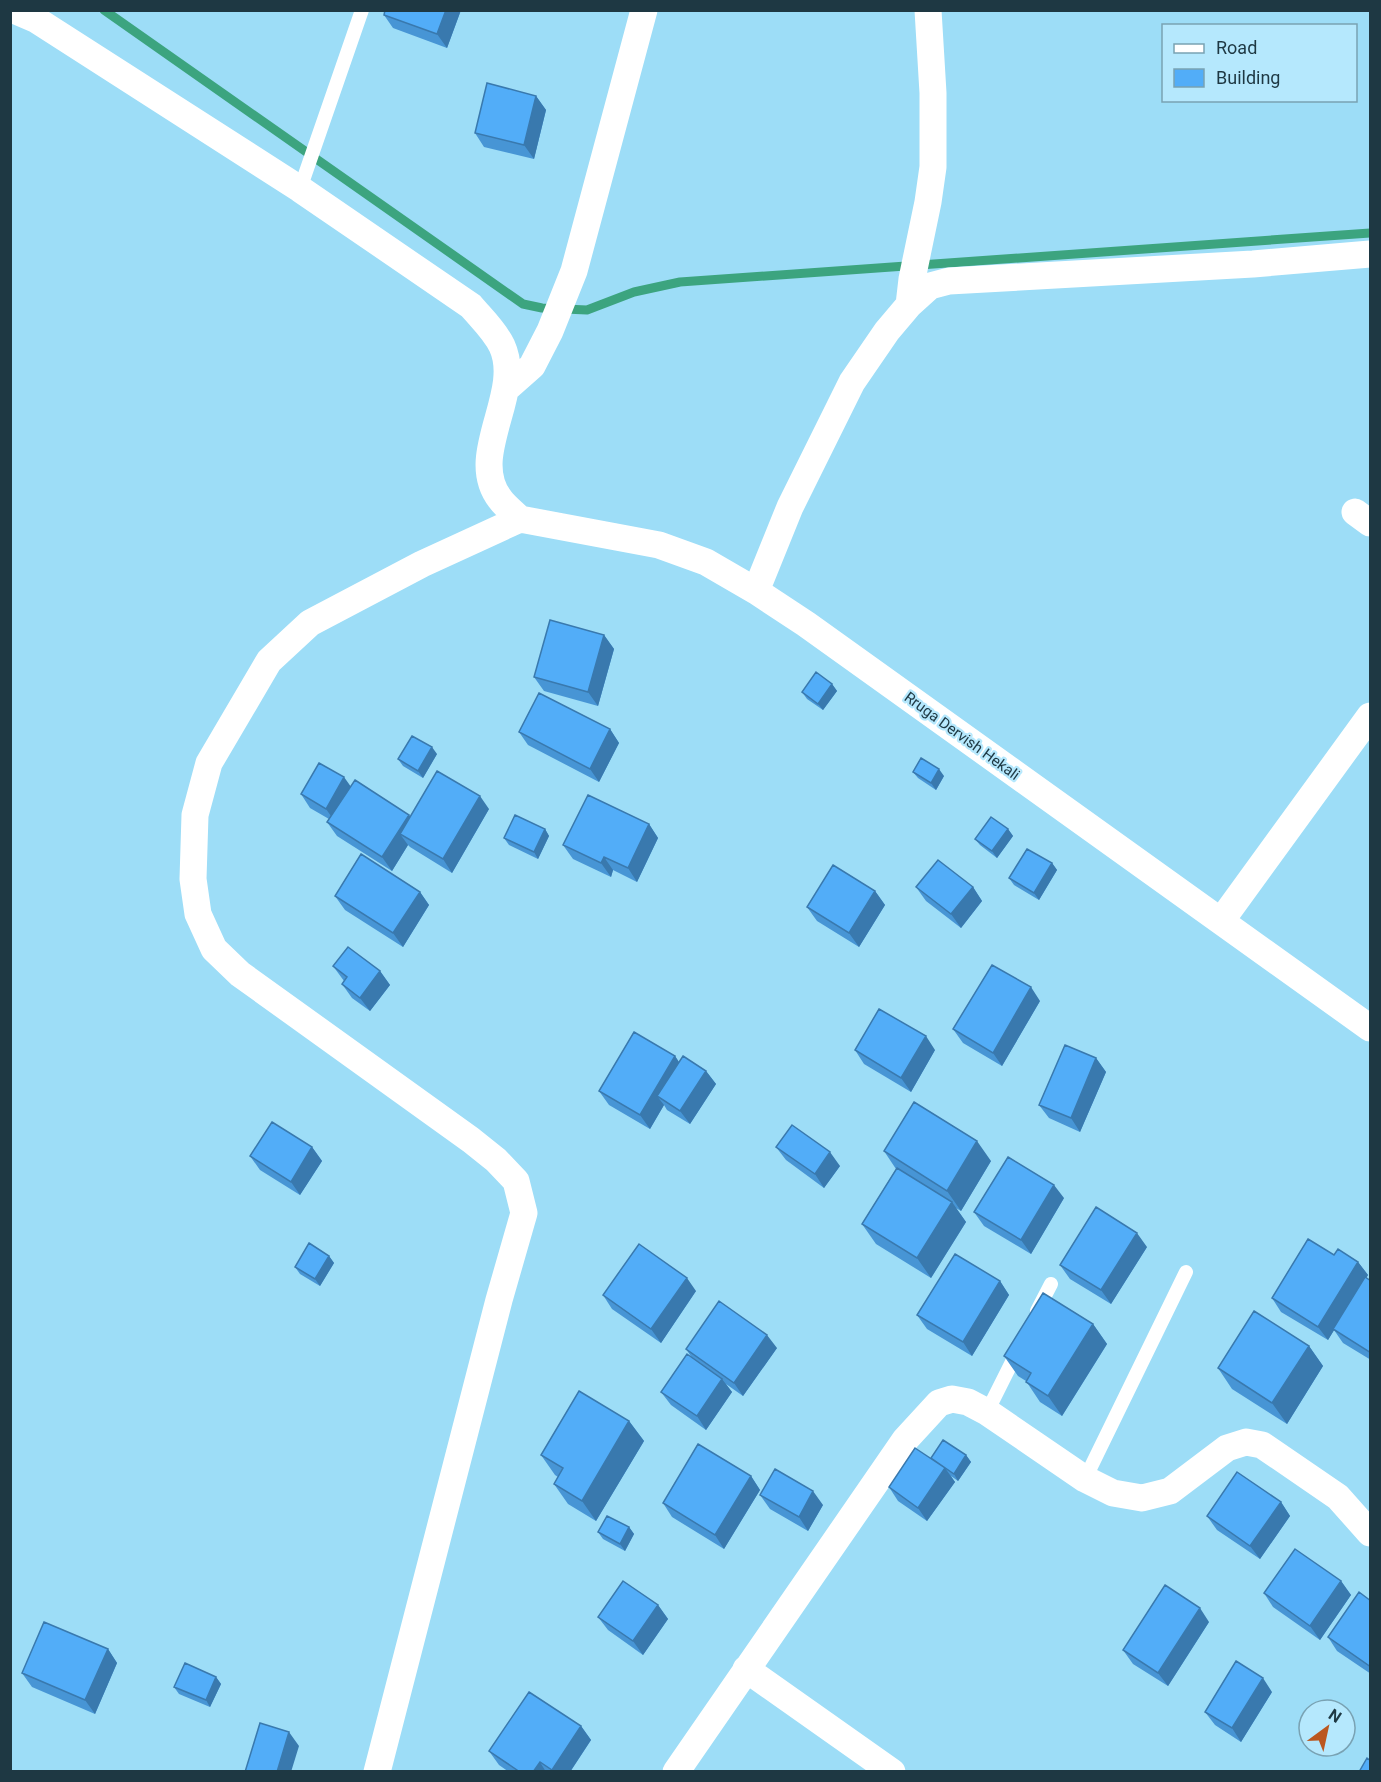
<svg xmlns="http://www.w3.org/2000/svg" width="1381" height="1782" font-family="Roboto,sans-serif">
	<style>
		.lines { fill: none; stroke-linecap: round; stroke-linejoin: round }
		.stream { stroke: #3ca47f; stroke-width: 9 }
		.service { stroke: #fff; stroke-width: 14 }
		.minor { stroke: #fff; stroke-width: 27 }
		.wall { fill: #4795d5 }
		.shaded-wall { fill: #3979ae }
		.building { fill: #52adf8; stroke: #3979ae; stroke-width: 1.5 }
		.labels { text-anchor: middle; dominant-baseline: central; stroke-width: 4.5; stroke-linejoin: round; paint-order: stroke }
		.street-label { font-size: 15px; fill: #1e3843; stroke: #b5e8fd }
	</style>
	<rect width="100%" height="100%" fill="#9dddf7"/>
	<g class="lines">
		<path class="stream" d="M 104,10 L 523,304 L 542,308 L 587,310 L 634,292 L 680,282 L 1370,233"/>
		<path class="service" d="M 300,189 L 362,10
			M 1037,1311 L 1051,1284
			M 987,1412 L 1018,1350
			M 1085,1479 L 1186,1272"/>
		<path class="minor" d="M 14,10 L 35,19 L 300,189 L 471,306 C 482,319 495,331 502,346 C 524,394 466,455 500,499 C 505,506 513,512 520,519
			M 909,305 L 912,279 L 928,202 L 933,167 L 933,93 L 928,10
			M 506,389 L 532,366 L 550,331 L 574,271 L 644,10
			M 1355,512 L 1370,523
			M 520,519 L 659,545 L 706,562 L 756,591 L 806,624 L 1370,1028
			M 756,591 L 790,507 L 852,382 L 887,331 L 909,305 L 930,286 L 949,281 L 1253,264 L 1370,254
			M 1221,921 L 1370,716
			M 746,1669 L 892,1772
			M 377,1772 L 499,1300 L 524,1213 L 516,1181 L 496,1160 L 471,1140 L 240,974 L 214,949 L 198,914 L 193,879 L 195,815 L 209,763 L 269,661 L 310,623 L 422,564 L 520,519
			M 676,1772 L 905,1440 L 939,1403 L 952,1399 L 968,1402 L 987,1412 L 1085,1479 L 1113,1493 L 1142,1498 L 1170,1491 L 1227,1448 L 1246,1442 L 1262,1445 L 1338,1497 L 1370,1533"/>
	</g>
	<path class="wall" d="M 461,10 L 447,48 L 393,28 L 384,15 Z
		M 536,96 L 546,110 L 534,159 L 484,147 L 475,133 Z
		M 604,635 L 614,649 L 598,706 L 544,691 L 534,677 Z
		M 832,684 L 837,691 L 823,710 L 807,699 L 802,692 Z
		M 610,729 L 619,743 L 599,782 L 528,745 L 519,732 Z
		M 437,754 L 423,778 L 403,766 L 398,759 Z
		M 913,772 L 944,776 L 936,790 L 918,778 Z
		M 350,786 L 409,815 L 410,817 L 489,809 L 452,873 L 410,847 L 408,845 L 392,871 L 337,836 L 327,822 L 329,819 L 310,808 L 301,794 Z
		M 649,824 L 658,838 L 637,882 L 613,870 L 611,877 L 573,859 L 563,845 Z
		M 545,829 L 549,836 L 538,859 L 509,845 L 504,838 Z
		M 1008,829 L 1013,836 L 997,858 L 980,845 L 975,839 Z
		M 1052,863 L 1057,870 L 1039,900 L 1014,885 L 1009,878 Z
		M 916,887 L 973,887 L 982,901 L 961,928 L 926,901 Z
		M 875,891 L 885,905 L 859,947 L 817,921 L 807,907 Z
		M 420,892 L 429,905 L 403,947 L 345,910 L 335,896 Z
		M 333,966 L 380,971 L 390,985 L 370,1011 L 352,998 L 342,984 L 344,981 Z
		M 1040,1001 L 1002,1066 L 963,1043 L 953,1029 Z
		M 855,1050 L 935,1050 L 911,1092 L 864,1064 Z
		M 675,1056 L 679,1062 L 706,1071 L 716,1084 L 690,1124 L 667,1110 L 664,1105 L 650,1129 L 609,1105 L 599,1091 Z
		M 1096,1058 L 1106,1072 L 1080,1132 L 1049,1118 L 1039,1105 Z
		M 312,1147 L 322,1161 L 300,1195 L 260,1170 L 250,1156 Z
		M 776,1147 L 840,1166 L 824,1188 L 786,1160 Z
		M 884,1151 L 991,1161 L 961,1211 L 956,1208 L 966,1222 L 931,1278 L 876,1244 L 862,1224 L 896,1169 Z
		M 1064,1198 L 1031,1254 L 984,1226 L 974,1212 Z
		M 1147,1247 L 1111,1304 L 1070,1279 L 1060,1265 Z
		M 1334,1255 L 1358,1262 L 1368,1275 L 1366,1278 L 1371,1281 L 1371,1360 L 1343,1343 L 1334,1330 L 1328,1340 L 1281,1312 L 1272,1298 Z
		M 329,1256 L 334,1263 L 320,1286 L 300,1274 L 295,1267 Z
		M 1000,1281 L 1009,1295 L 972,1356 L 927,1329 L 917,1315 Z
		M 696,1291 L 661,1343 L 612,1309 L 603,1295 Z
		M 1093,1324 L 1107,1344 L 1062,1416 L 1040,1402 L 1026,1381 L 1018,1376 L 1004,1356 Z
		M 1309,1346 L 1323,1366 L 1287,1424 L 1232,1389 L 1218,1368 Z
		M 777,1348 L 743,1396 L 726,1384 L 732,1392 L 706,1430 L 671,1405 L 661,1392 L 692,1358 L 686,1349 Z
		M 629,1421 L 644,1441 L 596,1521 L 568,1504 L 554,1484 L 558,1477 L 555,1475 L 541,1455 Z
		M 966,1455 L 971,1462 L 958,1481 L 951,1476 L 955,1482 L 927,1521 L 898,1501 L 889,1487 L 931,1458 Z
		M 751,1476 L 760,1490 L 724,1549 L 672,1517 L 663,1503 Z
		M 760,1495 L 823,1505 L 808,1531 L 770,1509 Z
		M 1281,1502 L 1290,1516 L 1260,1559 L 1217,1530 L 1207,1516 Z
		M 629,1527 L 634,1534 L 625,1551 L 603,1539 L 598,1532 Z
		M 1341,1581 L 1351,1595 L 1320,1640 L 1273,1607 L 1264,1593 Z
		M 1371,1601 L 1371,1674 L 1337,1651 L 1328,1637 Z
		M 658,1605 L 668,1619 L 643,1655 L 608,1630 L 598,1617 Z
		M 1209,1622 L 1168,1686 L 1133,1664 L 1123,1650 Z
		M 108,1649 L 117,1663 L 95,1714 L 32,1687 L 22,1673 Z
		M 216,1677 L 221,1684 L 210,1707 L 179,1694 L 174,1687 Z
		M 1272,1692 L 1241,1742 L 1215,1725 L 1205,1712 Z
		M 581,1726 L 591,1740 L 570,1772 L 509,1772 L 499,1765 L 489,1751 Z"/>
	<path class="shaded-wall" d="M 446,10 L 461,10 L 447,48 L 437,34 Z
		M 536,96 L 546,110 L 534,159 L 524,145 Z
		M 604,635 L 614,649 L 598,706 L 588,692 Z
		M 832,684 L 837,691 L 823,710 L 818,704 Z
		M 610,729 L 619,743 L 599,782 L 590,769 Z
		M 432,747 L 437,754 L 423,778 L 418,771 Z
		M 939,769 L 944,776 L 936,790 L 931,783 Z
		M 344,777 L 354,791 L 336,823 L 326,809 Z
		M 480,796 L 489,809 L 452,873 L 443,859 Z
		M 409,815 L 419,829 L 400,834 L 408,845 L 392,871 L 382,857 Z
		M 649,824 L 658,838 L 637,882 L 628,868 Z
		M 545,829 L 549,836 L 538,859 L 534,852 Z
		M 1008,829 L 1013,836 L 997,858 L 992,851 Z
		M 604,857 L 613,870 L 611,877 L 601,863 Z
		M 1052,863 L 1057,870 L 1039,900 L 1034,893 Z
		M 973,887 L 982,901 L 961,928 L 951,914 Z
		M 875,891 L 885,905 L 859,947 L 849,933 Z
		M 420,892 L 429,905 L 403,947 L 393,933 Z
		M 380,971 L 390,985 L 370,1011 L 360,998 Z
		M 1031,987 L 1040,1001 L 1002,1066 L 993,1053 Z
		M 926,1036 L 935,1050 L 911,1092 L 901,1078 Z
		M 675,1056 L 684,1070 L 657,1096 L 664,1105 L 650,1129 L 640,1115 Z
		M 1096,1058 L 1106,1072 L 1080,1132 L 1071,1118 Z
		M 706,1071 L 716,1084 L 690,1124 L 680,1111 Z
		M 977,1141 L 991,1161 L 961,1211 L 947,1191 Z
		M 312,1147 L 322,1161 L 300,1195 L 291,1182 Z
		M 830,1152 L 840,1166 L 824,1188 L 815,1174 Z
		M 1054,1185 L 1064,1198 L 1031,1254 L 1021,1240 Z
		M 952,1202 L 966,1222 L 931,1278 L 917,1258 Z
		M 1137,1233 L 1147,1247 L 1111,1304 L 1101,1290 Z
		M 329,1256 L 334,1263 L 320,1286 L 315,1279 Z
		M 1358,1262 L 1368,1275 L 1328,1340 L 1318,1327 Z
		M 687,1278 L 696,1291 L 661,1343 L 651,1329 Z
		M 1000,1281 L 1009,1295 L 972,1356 L 963,1342 Z
		M 1093,1324 L 1107,1344 L 1062,1416 L 1048,1396 Z
		M 767,1335 L 777,1348 L 743,1396 L 734,1383 Z
		M 1309,1346 L 1323,1366 L 1287,1424 L 1272,1403 Z
		M 722,1379 L 732,1392 L 706,1430 L 697,1416 Z
		M 629,1421 L 644,1441 L 596,1521 L 582,1501 Z
		M 966,1455 L 971,1462 L 958,1481 L 954,1474 Z
		M 945,1468 L 955,1482 L 927,1521 L 918,1508 Z
		M 751,1476 L 760,1490 L 724,1549 L 715,1535 Z
		M 813,1491 L 823,1505 L 808,1531 L 799,1517 Z
		M 1281,1502 L 1290,1516 L 1260,1559 L 1250,1546 Z
		M 629,1527 L 634,1534 L 625,1551 L 620,1544 Z
		M 1341,1581 L 1351,1595 L 1320,1640 L 1310,1626 Z
		M 658,1605 L 668,1619 L 643,1655 L 633,1641 Z
		M 1200,1608 L 1209,1622 L 1168,1686 L 1158,1673 Z
		M 108,1649 L 117,1663 L 95,1714 L 85,1700 Z
		M 216,1677 L 221,1684 L 210,1707 L 206,1700 Z
		M 1263,1678 L 1272,1692 L 1241,1742 L 1232,1728 Z
		M 581,1726 L 591,1740 L 570,1772 L 553,1772 L 552,1770 Z
		M 289,1732 L 299,1746 L 291,1772 L 277,1772 Z
		M 540,1762 L 546,1772 L 533,1772 Z"/>
	<path class="building" d="M 385,10 L 446,10 L 437,34 L 384,15 Z
		M 487,83 L 536,96 L 524,145 L 475,133 Z
		M 550,620 L 604,635 L 588,692 L 534,677 Z
		M 816,672 L 832,684 L 818,704 L 802,692 Z
		M 539,693 L 610,729 L 590,769 L 519,732 Z
		M 412,736 L 432,747 L 418,771 L 398,759 Z
		M 921,758 L 939,769 L 931,783 L 913,772 Z
		M 319,763 L 344,777 L 326,809 L 301,794 Z
		M 437,771 L 480,796 L 443,859 L 400,834 Z
		M 355,780 L 409,815 L 382,857 L 327,822 Z
		M 588,795 L 649,824 L 628,868 L 604,857 L 601,863 L 563,845 Z
		M 515,815 L 545,829 L 534,852 L 504,838 Z
		M 991,817 L 1008,829 L 992,851 L 975,839 Z
		M 1027,849 L 1052,863 L 1034,893 L 1009,878 Z
		M 361,854 L 420,892 L 393,933 L 335,896 Z
		M 938,860 L 973,887 L 951,914 L 916,887 Z
		M 833,865 L 875,891 L 849,933 L 807,907 Z
		M 348,947 L 380,971 L 360,998 L 342,984 L 347,977 L 333,966 Z
		M 992,965 L 1031,987 L 993,1053 L 953,1029 Z
		M 879,1009 L 926,1036 L 901,1078 L 855,1050 Z
		M 634,1032 L 675,1056 L 640,1115 L 599,1091 Z
		M 1065,1045 L 1096,1058 L 1071,1118 L 1039,1105 Z
		M 683,1056 L 706,1071 L 680,1111 L 657,1096 Z
		M 914,1102 L 977,1141 L 947,1191 L 884,1151 Z
		M 272,1122 L 312,1147 L 291,1182 L 250,1156 Z
		M 792,1125 L 830,1152 L 815,1174 L 776,1147 Z
		M 1008,1157 L 1054,1185 L 1021,1240 L 974,1212 Z
		M 897,1168 L 952,1202 L 917,1258 L 862,1224 Z
		M 1096,1207 L 1137,1233 L 1101,1290 L 1060,1265 Z
		M 1308,1239 L 1334,1255 L 1338,1249 L 1358,1262 L 1318,1327 L 1272,1298 Z
		M 309,1243 L 329,1256 L 315,1279 L 295,1267 Z
		M 639,1244 L 687,1278 L 651,1329 L 603,1295 Z
		M 955,1254 L 1000,1281 L 963,1342 L 917,1315 Z
		M 1365,1277 L 1371,1281 L 1371,1353 L 1333,1329 Z
		M 1043,1293 L 1093,1324 L 1048,1396 L 1026,1382 L 1031,1373 L 1004,1356 Z
		M 719,1301 L 767,1335 L 734,1383 L 686,1349 Z
		M 1254,1311 L 1309,1346 L 1272,1403 L 1218,1368 Z
		M 687,1354 L 722,1379 L 697,1416 L 661,1392 Z
		M 579,1391 L 629,1421 L 582,1501 L 554,1484 L 563,1468 L 541,1455 Z
		M 943,1440 L 966,1455 L 954,1474 L 931,1458 Z
		M 698,1444 L 751,1476 L 715,1535 L 663,1503 Z
		M 915,1448 L 945,1468 L 918,1508 L 889,1487 Z
		M 775,1469 L 813,1491 L 799,1517 L 760,1495 Z
		M 1237,1472 L 1281,1502 L 1250,1546 L 1207,1516 Z
		M 607,1516 L 629,1527 L 620,1544 L 598,1532 Z
		M 1295,1549 L 1341,1581 L 1310,1626 L 1264,1593 Z
		M 623,1581 L 658,1605 L 633,1641 L 598,1617 Z
		M 1165,1585 L 1200,1608 L 1158,1673 L 1123,1650 Z
		M 1359,1592 L 1371,1601 L 1371,1667 L 1328,1637 Z
		M 44,1622 L 108,1649 L 85,1700 L 22,1673 Z
		M 1236,1661 L 1263,1678 L 1232,1728 L 1205,1712 Z
		M 185,1663 L 216,1677 L 206,1700 L 174,1687 Z
		M 529,1692 L 581,1726 L 552,1770 L 540,1762 L 533,1772 L 520,1772 L 489,1751 Z
		M 260,1723 L 289,1732 L 277,1772 L 245,1772 Z
		M 1367,1758 L 1371,1761 L 1371,1772 L 1359,1772 Z"/>
	<g class="labels">
		<g class="street-label">
			<text transform="translate(962 736) rotate(36)">Rruga Dervish Hekali</text>
		</g>
	</g>
	<rect width="1381" height="1782" fill="none" stroke="#1e3843" stroke-width="24"/>
	<rect x="1162" y="24" width="195" height="78" fill="#b5e8fd" stroke="#79a2b3" stroke-width="1.5"/>
	<rect x="1174" y="44" width="30" height="9" fill="#ffffff" stroke="#79a2b3" stroke-width="1.5"/>
	<text x="1216" y="54" font-size="18" fill="#1e3843">Road</text>
	<rect x="1174" y="69" width="30" height="18" fill="#52adf8" stroke="#79a2b3" stroke-width="1.5"/>
	<text x="1216" y="84" font-size="18" fill="#1e3843">Building</text>
	<g transform="translate(1327 1728) rotate(33)"><circle r="28" fill="#b5e8fd" stroke="#79a2b3" stroke-width="1.5"/>
	<path d="M0-4.5L10 22L0 15L-10 22Z" fill="#bb571f"/>
	<text y="-9" font-size="16" font-weight="bold" text-anchor="middle" fill="#1e3843">N</text>
	</g>
</svg>
